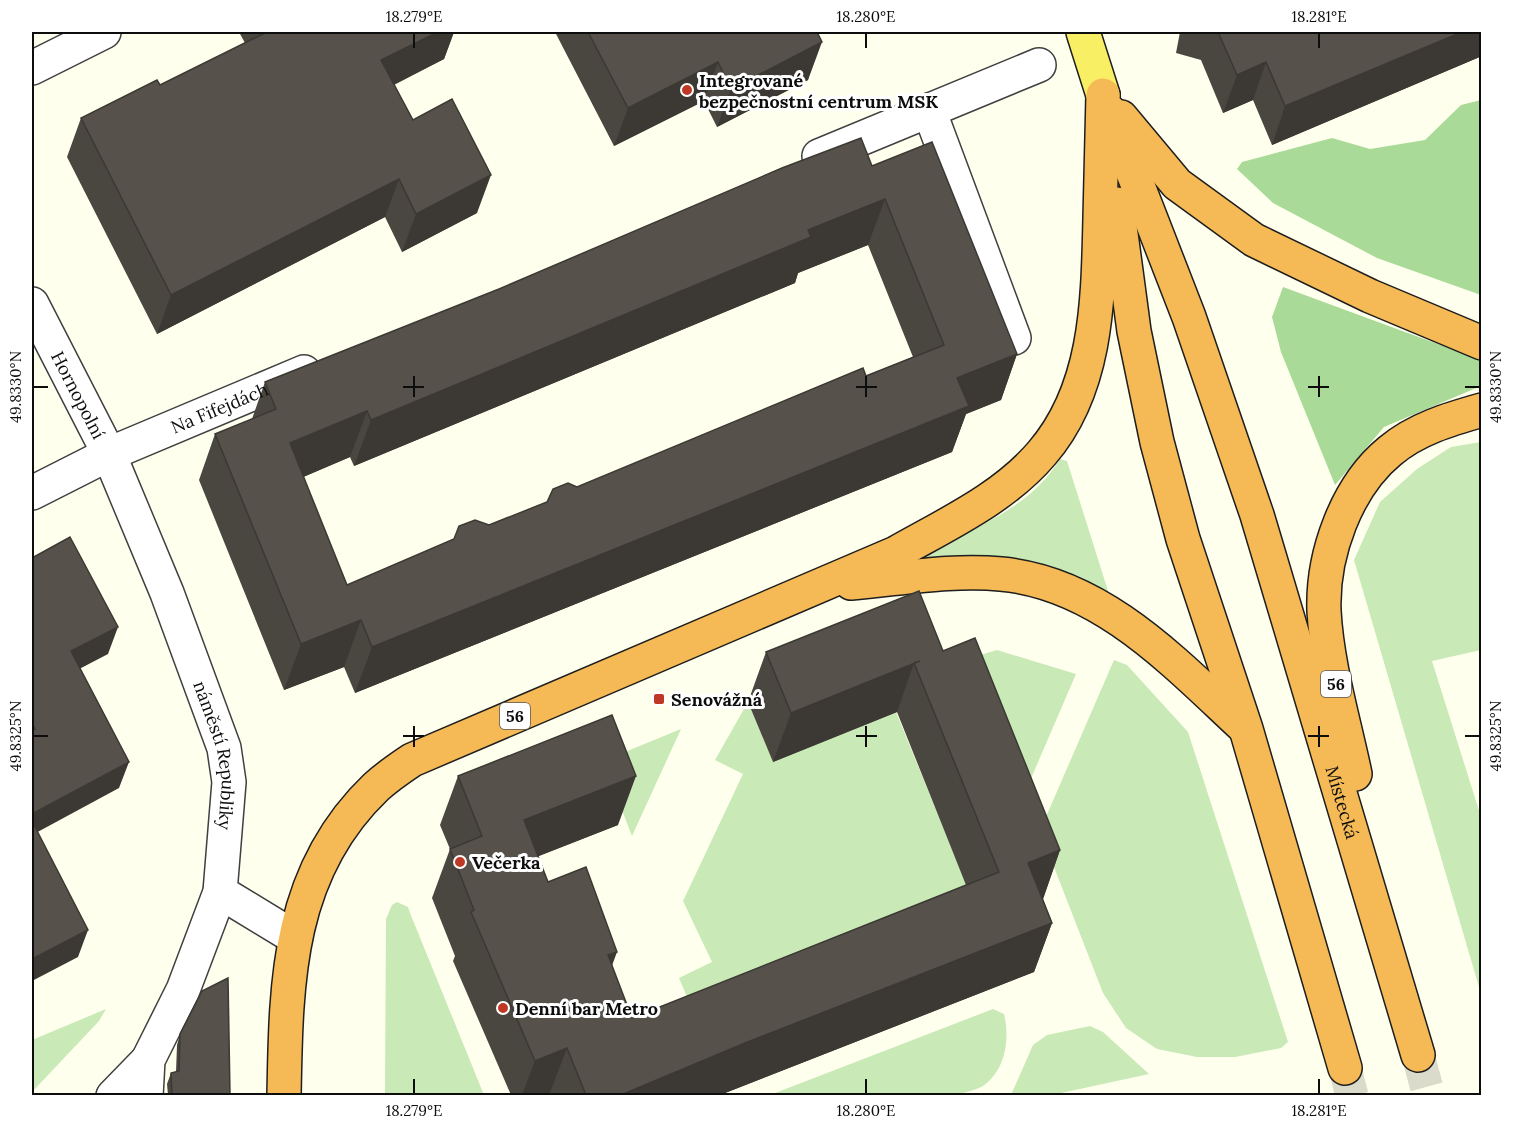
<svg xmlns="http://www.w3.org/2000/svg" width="1513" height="1127" font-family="Lora,serif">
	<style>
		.green { fill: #c9e9b7 }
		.forest { fill: #a9da97 }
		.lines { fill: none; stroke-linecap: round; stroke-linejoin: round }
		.highway-tunnel { stroke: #dbdbcc; stroke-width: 33; stroke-dasharray: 33 16; stroke-linecap: butt }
		.minor-casing { stroke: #404040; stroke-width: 36 }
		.major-casing { stroke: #1e1e1e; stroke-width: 36 }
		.highway-casing { stroke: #1e1e1e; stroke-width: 36 }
		.minor { stroke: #fff; stroke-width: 33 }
		.major { stroke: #f9ef64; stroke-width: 33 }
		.highway { stroke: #f5ba56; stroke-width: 33 }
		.wall { fill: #4a4640; fill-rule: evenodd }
		.shaded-wall { fill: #3c3934 }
		.building { fill: #56514a; stroke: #3c3934; stroke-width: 1.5; fill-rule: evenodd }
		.ticks { fill: none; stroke: #0d0d0d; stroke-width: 2 }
		.poi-dot { fill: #be3825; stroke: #fff; stroke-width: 2 }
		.labels { text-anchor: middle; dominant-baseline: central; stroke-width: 6; stroke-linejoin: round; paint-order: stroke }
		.shield { fill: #fff; stroke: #565656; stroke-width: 1.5 }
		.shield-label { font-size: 16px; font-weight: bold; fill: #0d0d0d }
		.poi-label { font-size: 18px; font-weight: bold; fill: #0d0d0d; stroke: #fff; text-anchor: start }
		.street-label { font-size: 18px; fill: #0d0d0d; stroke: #fff }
		.neatline { fill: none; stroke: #0d0d0d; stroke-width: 2 }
		.ticks-label { font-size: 15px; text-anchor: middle; fill: #0d0d0d }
	</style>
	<rect width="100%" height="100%" fill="#ffe"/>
	<path class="green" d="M 1481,442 L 1481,650 L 1432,661 L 1481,817 L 1481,994 L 1354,560 L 1380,502 L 1417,469 L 1451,447 Z
		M 1060,459 L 1067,461 L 1109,594 L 925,559 L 922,556 C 971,529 1030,509 1060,459 Z
		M 997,650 L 1076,674 L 1029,783 L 980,655 Z
		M 1114,660 L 1127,665 L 1188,732 L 1288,1042 L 1281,1048 L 1235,1057 L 1197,1057 L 1157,1049 L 1126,1028 L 1103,993 L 1045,844 L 1042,826 Z
		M 748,702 L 773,762 L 896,712 L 982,923 L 702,1032 L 679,978 L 712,962 L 683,901 L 743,774 L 715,760 Z
		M 681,729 L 632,836 L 603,761 Z
		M 397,902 L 408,907 L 410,913 L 484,1095 L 385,1095 L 386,919 L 392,905 Z
		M 106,1009 L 99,1021 L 32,1092 L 32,1040 Z
		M 993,1009 L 1004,1014 C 1010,1038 1006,1070 983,1086 C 974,1091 962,1093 952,1096 L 770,1095 Z
		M 1090,1026 L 1103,1032 L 1149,1074 L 1052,1095 L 1011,1095 L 1033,1045 L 1047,1035 Z"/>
	<path class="forest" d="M 1481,100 L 1481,295 L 1377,258 L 1273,203 L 1237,169 L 1242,162 L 1332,138 L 1370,149 L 1425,140 L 1461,105 Z
		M 1283,287 L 1481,360 L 1481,386 L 1384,427 L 1335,485 L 1281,352 L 1272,317 Z"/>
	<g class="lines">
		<path class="highway-tunnel" d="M 1418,1055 L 1429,1096
			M 1345,1068 L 1352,1096"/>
		<defs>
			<g id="minor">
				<path d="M 32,68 L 104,32"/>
				<path d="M 929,110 L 1014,338"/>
				<path d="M 819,156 L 1039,65"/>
				<path id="s1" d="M 32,304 L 109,454 L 167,593 L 224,748 L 229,782 L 220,892 L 183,990 L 148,1060 L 146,1096"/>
				<path id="s2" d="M 32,493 L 109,454 L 304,372"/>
				<path d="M 220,892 L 294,937"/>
				<path d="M 113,1096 L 148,1060"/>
			</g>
			<path id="major" d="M 1083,32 L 1103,95"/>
			<g id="highway">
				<path id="s3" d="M 1109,111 L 1189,317 L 1257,515 L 1418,1055"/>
				<path d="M 1121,117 L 1177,184 L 1254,240 L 1370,296 L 1482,343"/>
				<path d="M 1117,204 L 1134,331 L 1157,442 L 1183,539 L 1246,729 L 1345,1068"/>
				<path d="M 851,583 C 900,579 952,569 1001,574 C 1101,583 1175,663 1244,727"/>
				<path d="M 1355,774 C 1344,721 1327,666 1324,611 C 1322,555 1346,487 1390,451 C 1416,429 1450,419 1482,410"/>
				<path d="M 284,1096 C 286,981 287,872 376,787 C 387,777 400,768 412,760 L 896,553 C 947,524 1004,498 1042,453 C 1098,388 1098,299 1100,218 C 1101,177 1102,136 1103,95"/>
			</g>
		</defs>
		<use href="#minor" class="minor-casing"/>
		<use href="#major" class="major-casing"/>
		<use href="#highway" class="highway-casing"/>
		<use href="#minor" class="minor"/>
		<use href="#major" class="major"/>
		<use href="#highway" class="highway"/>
	</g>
	<path class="wall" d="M 239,32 L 454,32 L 444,59 L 394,85 L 413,120 L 477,213 L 402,252 L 385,217 L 157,334 L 67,157 L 81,118 L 160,85 L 245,43 Z
		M 555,32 L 817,32 L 808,80 L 717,127 L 704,101 L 614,146 Z
		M 1180,32 L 1482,32 L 1482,56 L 1272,145 L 1253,100 L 1223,113 L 1201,60 L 1176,53 Z
		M 872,166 L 1017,354 L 1001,400 L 966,414 L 952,452 L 355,693 L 344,667 L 284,690 L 199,480 L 215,434 L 252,419 L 265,382 ZM 868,245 L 913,357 L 866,376 L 577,487 L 547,502 L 347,585 L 303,477 L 350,457 L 354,466 L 795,283 L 798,273 Z
		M 943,651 L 1060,850 L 1043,899 L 1052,923 L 1034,972 L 720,1095 L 511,1095 L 453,961 L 455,956 L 432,898 L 450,849 L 440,825 L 458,776 L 618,825 L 538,856 L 548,882 L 612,966 L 632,1018 L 966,885 L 897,712 L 773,762 L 748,702 L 766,652 Z
		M 180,1034 L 230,1095 L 168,1095 L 167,1084 L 171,1073 L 176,1072 L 177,1045 Z"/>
	<path class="shaded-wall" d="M 438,32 L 454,32 L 444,59 L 367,98 L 381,60 Z
		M 1462,32 L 1482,32 L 1482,56 L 1272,145 L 1285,106 Z
		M 822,42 L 808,80 L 717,127 L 731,89 Z
		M 718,62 L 704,101 L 614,146 L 628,108 Z
		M 1266,62 L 1253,100 L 1223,113 L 1237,75 Z
		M 491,175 L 477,213 L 402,252 L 416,214 Z
		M 399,179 L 385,217 L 157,334 L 171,295 Z
		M 885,199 L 868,245 L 798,273 L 795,283 L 354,466 L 371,420 L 808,230 Z
		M 1017,354 L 1001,400 L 966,414 L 952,452 L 355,693 L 372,647 L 957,378 Z
		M 367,411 L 350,457 L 273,490 L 290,443 Z
		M 361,620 L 344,667 L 284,690 L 301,644 Z
		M 118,627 L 108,654 L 62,678 L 71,651 Z
		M 920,661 L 914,663 L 897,712 L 773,762 L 791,713 Z
		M 129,762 L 119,788 L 32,835 L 32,814 Z
		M 636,776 L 618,825 L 506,869 L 524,820 Z
		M 1060,850 L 1043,899 L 1028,863 Z
		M 1052,923 L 1034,972 L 720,1095 L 621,1095 L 745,1043 Z
		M 88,930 L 78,957 L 32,981 L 32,959 Z
		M 617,952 L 599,1001 L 608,955 Z
		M 567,1048 L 549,1095 L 522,1095 L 535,1061 Z"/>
	<path class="building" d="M 267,32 L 438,32 L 381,60 L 413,120 L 452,99 L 491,175 L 416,214 L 399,179 L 171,295 L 81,118 L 157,80 L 160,85 Z
		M 588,32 L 817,32 L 822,42 L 731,89 L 718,62 L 628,108 Z
		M 1218,32 L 1462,32 L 1285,106 L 1266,62 L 1237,75 Z
		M 861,138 L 872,166 L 932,142 L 1017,354 L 957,378 L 969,406 L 372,647 L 361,620 L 301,644 L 215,434 L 276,409 L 265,382 L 499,289 L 782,168 ZM 885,199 L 944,345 L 866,376 L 863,368 L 577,487 L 568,483 L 553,489 L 547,502 L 489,525 L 475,520 L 459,526 L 454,539 L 347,585 L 290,443 L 367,411 L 371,420 L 811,237 L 808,230 Z
		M 70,537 L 118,627 L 71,651 L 129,762 L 32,814 L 32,731 L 35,729 L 32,723 L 32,558 Z
		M 919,591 L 943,651 L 975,638 L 1060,850 L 1028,863 L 1052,923 L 745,1043 L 621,1095 L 586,1095 L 567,1048 L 535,1061 L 471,912 L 474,910 L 450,849 L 482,836 L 458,776 L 612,715 L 636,776 L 524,820 L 548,882 L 586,867 L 617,952 L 608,955 L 632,1018 L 999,872 L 914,663 L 920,661 L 791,713 L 766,652 Z
		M 32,821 L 88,930 L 32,959 Z
		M 228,978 L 230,1095 L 172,1095 L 171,1073 L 179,1071 L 180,1034 L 202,991 Z"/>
	<path class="ticks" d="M 414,33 L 414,48M 866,33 L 866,48M 1319,33 L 1319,48M 414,376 L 414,397M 866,376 L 866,397M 1319,376 L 1319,397M 33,387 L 48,387M 403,387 L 424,387M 856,387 L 877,387M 1308,387 L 1329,387M 1465,387 L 1480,387M 414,726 L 414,747M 866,726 L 866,747M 1319,726 L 1319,747M 33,736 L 48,736M 403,736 L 424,736M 856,736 L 877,736M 1308,736 L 1329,736M 1465,736 L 1480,736M 414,1079 L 414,1094M 866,1079 L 866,1094M 1319,1079 L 1319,1094"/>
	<g class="poi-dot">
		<circle cx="687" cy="90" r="6"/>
		<rect x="653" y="693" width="12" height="12" rx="3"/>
		<circle cx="460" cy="862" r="6"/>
		<circle cx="503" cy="1008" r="6"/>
	</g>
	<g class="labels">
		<g class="shield">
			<rect x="1321" y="671" width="30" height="26" rx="4.5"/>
			<rect x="500" y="703" width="30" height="26" rx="4.5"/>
		</g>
		<g class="shield-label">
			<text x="1336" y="684">56</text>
			<text x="515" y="716">56</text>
		</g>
		<g class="poi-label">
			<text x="699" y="80">Integrované<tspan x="699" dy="21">bezpečnostní centrum MSK</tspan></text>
			<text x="671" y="699">Senovážná</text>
			<text x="472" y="862">Večerka</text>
			<text x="515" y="1008">Denní bar Metro</text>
		</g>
		<g class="street-label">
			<text stroke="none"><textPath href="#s1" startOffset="102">Hornopolní</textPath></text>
			<text stroke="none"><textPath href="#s2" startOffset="206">Na Fifejdách</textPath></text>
			<text stroke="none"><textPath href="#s1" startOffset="490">náměstí Republiky</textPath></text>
			<text stroke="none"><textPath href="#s3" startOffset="730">Místecká</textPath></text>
		</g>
	</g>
	<rect width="1513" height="1127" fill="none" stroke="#ffffff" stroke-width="66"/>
	<rect x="33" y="33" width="1447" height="1061" class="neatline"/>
	<g class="ticks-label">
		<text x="414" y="22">18.279°E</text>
		<text x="866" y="22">18.280°E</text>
		<text x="1319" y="22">18.281°E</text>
		<text transform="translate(16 387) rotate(-90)" y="5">49.8330°N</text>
		<text transform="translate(1496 387) rotate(-90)" y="5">49.8330°N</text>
		<text transform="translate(16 736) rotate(-90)" y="5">49.8325°N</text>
		<text transform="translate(1496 736) rotate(-90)" y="5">49.8325°N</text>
		<text x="414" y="1116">18.279°E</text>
		<text x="866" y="1116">18.280°E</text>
		<text x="1319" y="1116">18.281°E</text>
	</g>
</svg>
